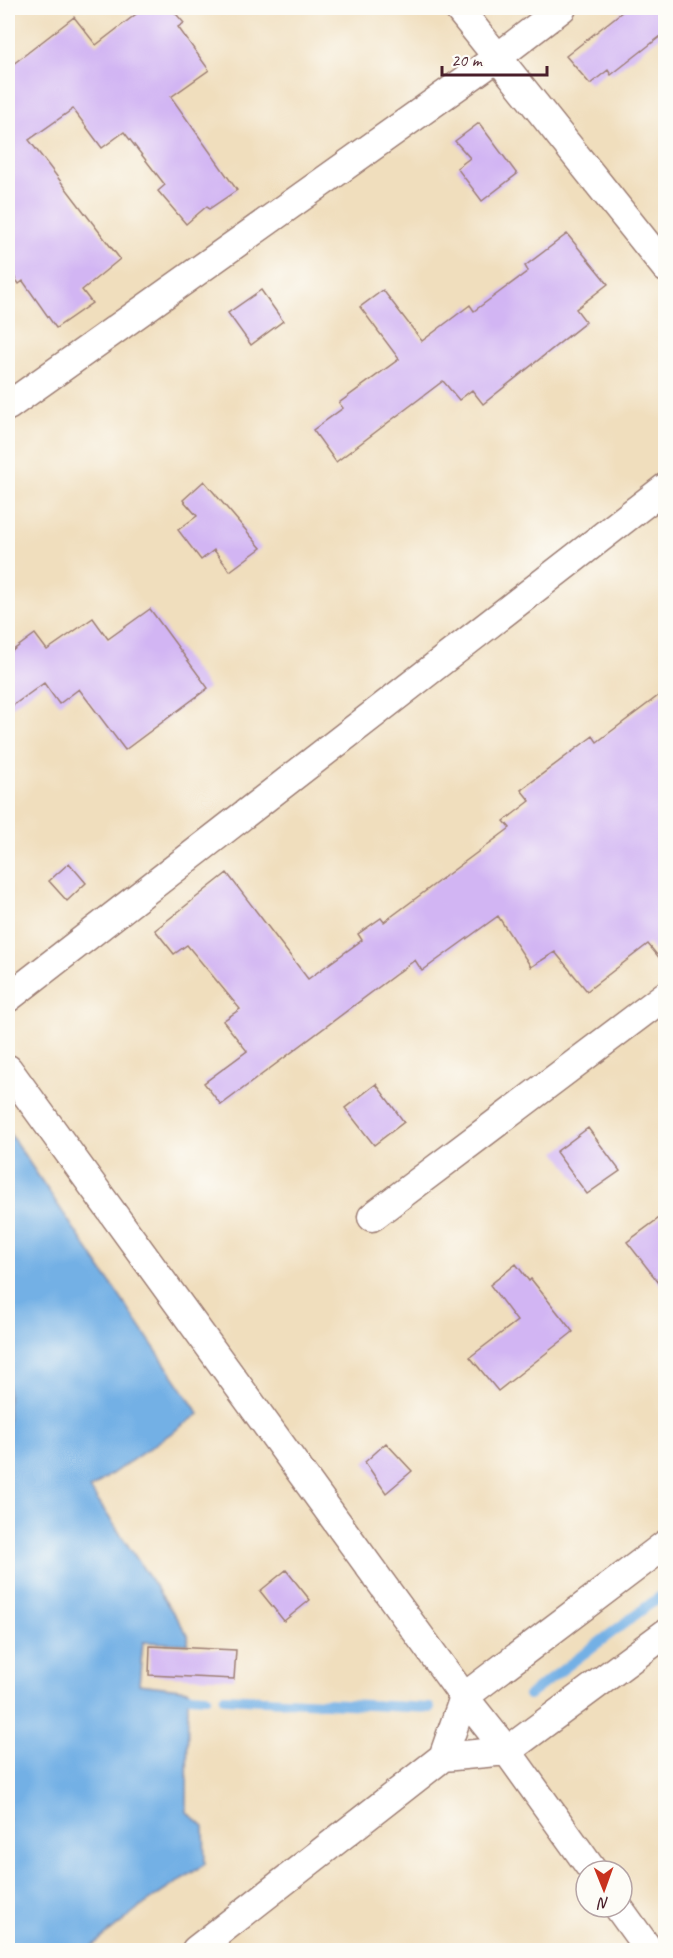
<svg xmlns="http://www.w3.org/2000/svg" width="673" height="1958" font-family="Caveat,sans-serif">
	<style>
		.water { fill: #73b0e5; stroke: #5e6888; stroke-width: 1.5 }
		.lines { fill: none; stroke-linecap: round; stroke-linejoin: round }
		.stream { stroke: #73b0e5; stroke-width: 10 }
		.building { fill: #d2b5f3 }
		.street-casing { stroke: #9d7e74; stroke-width: 31 }
		.street { stroke: #fff; stroke-width: 28 }
	</style>
	<rect width="100%" height="100%" fill="#fdfcf7"/>
	<filter id="ink" filterUnits="userSpaceOnUse"><feTurbulence type="fractalNoise" baseFrequency=".0167" numOctaves="2"/><feDisplacementMap in="SourceGraphic" scale="12" xChannelSelector="R" yChannelSelector="G"/><feConvolveMatrix kernelMatrix="1 2 1 2 8 2 1 2 1" color-interpolation-filters="sRGB"/></filter>
	<filter id="wash" filterUnits="userSpaceOnUse"><feTurbulence type="fractalNoise" baseFrequency=".008" numOctaves="4" result="noise"/><feDisplacementMap in="SourceGraphic" scale="24" xChannelSelector="R" yChannelSelector="G"/><feGaussianBlur stdDeviation="1.35" result="paint"/><feColorMatrix in="noise" values="0 0 0 0 0 0 0 0 0 0 0 0 0 0 0 0 0 1.4 0 .05"/><feComposite in="paint" operator="in"/></filter>
	<g filter="url(#wash)">
		<rect width="100%" height="100%" fill="#f0debd"/>
		<path class="water" d="M 8,1131 L 199,1414 L 90,1489 L 188,1635 L 188,1644 L 143,1642 L 139,1684 L 188,1690 L 187,1812 L 204,1827 L 205,1864 L 146,1903 L 87,1950 L 8,1950 Z"/>
		<g class="lines">
			<path class="stream" d="M 529,1695 L 666,1592
				M 188,1696 L 206,1697
				M 224,1698 L 430,1708"/>
		</g>
		<g id="blocks">
			<path class="building" d="M 144,8 L 171,8 L 184,23 L 178,27 L 209,70 L 171,97 L 237,190 L 209,209 L 207,206 L 186,224 L 158,191 L 165,185 L 124,132 L 102,148 L 73,109 L 29,140 L 120,259 L 82,290 L 92,303 L 56,328 L 23,281 L 19,284 L 8,268 L 8,68 L 74,17 L 96,45 Z
				M 627,8 L 666,8 L 666,32 L 611,75 L 608,70 L 590,84 L 566,56 Z
				M 479,123 L 517,174 L 482,201 L 457,168 L 470,158 L 455,141 Z
				M 567,234 L 608,284 L 576,309 L 586,322 L 483,404 L 472,390 L 459,400 L 443,381 L 336,462 L 313,430 L 343,408 L 339,403 L 399,359 L 360,307 L 383,290 L 422,341 L 470,305 L 474,311 L 528,271 L 525,266 Z
				M 261,290 L 283,321 L 251,345 L 228,313 Z
				M 204,481 L 261,548 L 230,571 L 214,550 L 201,560 L 178,530 L 197,516 L 183,500 Z
				M 150,609 L 208,688 L 125,750 L 79,689 L 59,704 L 44,683 L 8,709 L 8,654 L 35,634 L 47,650 L 93,618 L 108,639 Z
				M 666,690 L 666,966 L 648,944 L 587,991 L 555,952 L 531,967 L 498,916 L 422,971 L 415,960 L 221,1105 L 204,1083 L 247,1051 L 223,1021 L 240,1009 L 187,945 L 174,954 L 155,930 L 227,873 L 308,979 L 362,940 L 358,934 L 381,918 L 384,922 L 510,828 L 504,821 L 530,801 L 521,790 L 593,736 L 597,742 Z
				M 69,863 L 86,883 L 67,901 L 49,881 Z
				M 376,1084 L 404,1122 L 374,1145 L 345,1108 Z
				M 588,1128 L 620,1171 L 587,1194 L 556,1152 Z
				M 666,1213 L 666,1292 L 627,1242 Z
				M 516,1264 L 529,1281 L 531,1279 L 573,1332 L 498,1391 L 470,1357 L 517,1321 L 490,1285 Z
				M 386,1443 L 412,1471 L 386,1493 L 365,1462 Z
				M 286,1570 L 310,1600 L 284,1621 L 260,1591 Z
				M 150,1646 L 236,1650 L 234,1679 L 149,1675 Z"/>
		</g>
	</g>
	<g filter="url(#ink)">
		<use href="#blocks" fill-opacity="0" stroke="#9d7e74" stroke-width="1.5"/>
		<g class="lines">
			<defs>
				<path id="street" d="M 458,8 L 666,268
					M 8,406 L 498,57 L 562,8
					M 8,998 L 666,487
					M 8,1069 L 464,1697 L 507,1751 L 593,1871
					M 372,1217 L 666,995
					M 666,1544 L 464,1697 L 443,1757 L 507,1751 L 666,1633
					M 618,1907 L 649,1950
					M 196,1950 L 443,1757"/>
			</defs>
			<use href="#street" class="street-casing"/>
			<use href="#street" class="street"/>
		</g>
	</g>
	<rect width="673" height="1958" fill="none" stroke="#fdfcf7" stroke-width="30"/>
	<g transform="translate(604 1889) rotate(179)"><circle r="28" fill="#fdfcf7" stroke="#b5a4a5" stroke-width="1.5"/>
	<path d="M0-4.5L10 22L0 15L-10 22Z" fill="#c8321e"/>
	<text y="-9" font-size="16" font-weight="bold" text-anchor="middle" fill="#4a1f2b">N</text>
	</g>
	<path d="M442 66v9h105v-9" fill="none" stroke="#4a1f2b" stroke-width="3"/>
	<text x="451" y="66" font-size="18" fill="#4a1f2b" stroke="#fdfcf7" stroke-width="4.5" paint-order="stroke">20 m</text>
</svg>
